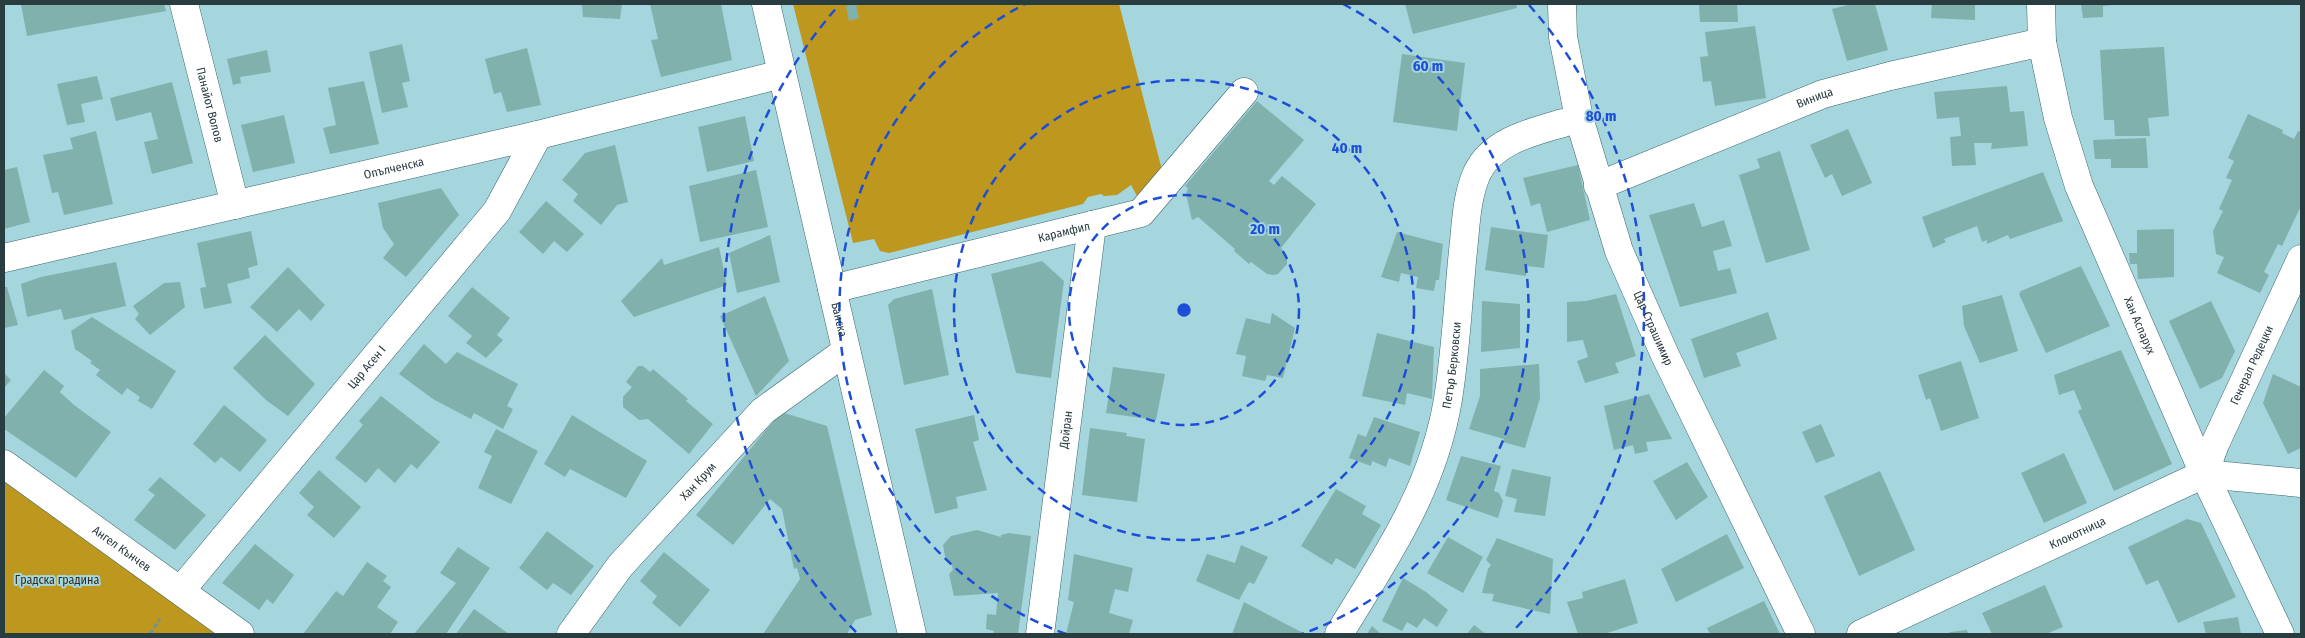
<svg xmlns="http://www.w3.org/2000/svg" width="2305" height="638" font-family="'Fira Sans Condensed',sans-serif">
	<style>
		.green { fill: #bd971e }
		.building { fill: #81b1ad }
		.lines { fill: none; stroke-linecap: round; stroke-linejoin: round }
		.minor-casing { stroke: #39676e; stroke-width: 29 }
		.path { stroke: #70949a; stroke-width: 3; stroke-dasharray: 5 2.5; stroke-linecap: butt }
		.minor { stroke: #fff; stroke-width: 28 }
		.ring { fill: none; stroke: #1d4ed8; stroke-width: 2.5; stroke-dasharray: 9 6 }
		.labels { text-anchor: middle; dominant-baseline: central; stroke-width: 4; stroke-linejoin: round; paint-order: stroke }
		.street-label { font-size: 12px; fill: #293c40; stroke: #a5d5dd }
		.park-label { font-size: 12px; fill: #342d1a; stroke: #a5d5dd }
		.centre { fill: #1d4ed8; stroke: #a5d5dd; stroke-width: 2.5 }
		.ring-label { font-size: 15px; text-anchor: middle; font-weight: bold; fill: #1d4ed8; stroke: #a5d5dd; stroke-width: 4; stroke-linejoin: round; paint-order: stroke }
	</style>
	<rect width="100%" height="100%" fill="#a5d5dd"/>
	<path class="green" d="M 793,4 L 1119,4 L 1162,170 L 1137,196 L 1131,185 L 1117,195 L 1104,196 L 1101,194 L 1088,197 L 1083,204 L 889,253 L 880,251 L 874,239 L 853,243 Z
		M 4,476 L 220,634 L 4,634 Z"/>
	<path class="building" d="M 21,4 L 164,4 L 166,11 L 27,36 Z
		M 582,4 L 622,4 L 620,19 L 583,17 Z
		M 650,4 L 721,4 L 732,60 L 661,77 L 651,40 L 658,39 Z
		M 856,4 L 859,18 L 849,21 L 846,6 Z
		M 1405,4 L 1516,4 L 1517,8 L 1413,34 Z
		M 1699,4 L 1737,4 L 1738,22 L 1700,22 Z
		M 1852,4 L 1875,4 L 1888,50 L 1847,61 L 1832,9 Z
		M 1932,4 L 1975,4 L 1975,20 L 1931,18 Z
		M 2081,4 L 2112,4 L 2112,5 L 2103,6 L 2103,17 L 2083,18 Z
		M 1755,26 L 1766,98 L 1715,106 L 1711,81 L 1703,82 L 1700,57 L 1708,56 L 1705,32 Z
		M 402,44 L 410,81 L 402,83 L 408,107 L 382,113 L 369,52 Z
		M 2164,47 L 2169,116 L 2148,118 L 2150,136 L 2115,136 L 2114,120 L 2104,120 L 2100,50 Z
		M 527,48 L 541,105 L 507,112 L 501,92 L 494,94 L 485,59 Z
		M 267,50 L 271,72 L 240,77 L 241,83 L 233,85 L 227,59 Z
		M 1402,54 L 1465,63 L 1457,131 L 1393,122 Z
		M 97,76 L 103,99 L 81,104 L 85,122 L 67,125 L 57,84 Z
		M 364,81 L 379,144 L 330,154 L 323,128 L 336,125 L 328,88 Z
		M 172,82 L 193,163 L 152,174 L 144,142 L 158,139 L 151,112 L 116,121 L 110,98 Z
		M 2007,86 L 2010,112 L 2024,111 L 2028,146 L 1991,149 L 1992,143 L 1974,143 L 1976,165 L 1952,166 L 1950,137 L 1961,136 L 1959,117 L 1937,119 L 1934,92 Z
		M 1257,101 L 1304,140 L 1269,181 L 1274,185 L 1282,176 L 1316,204 L 1281,248 L 1287,256 L 1287,264 L 1278,274 L 1273,275 L 1267,274 L 1251,262 L 1249,264 L 1234,251 L 1235,249 L 1198,217 L 1192,220 L 1186,194 L 1188,188 L 1185,186 Z
		M 2248,114 L 2283,130 L 2282,133 L 2294,139 L 2298,131 L 2301,132 L 2301,206 L 2282,246 L 2278,244 L 2264,272 L 2269,275 L 2260,293 L 2217,273 L 2224,257 L 2216,254 L 2213,231 L 2223,211 L 2219,209 L 2232,180 L 2226,178 L 2234,161 L 2228,158 Z
		M 284,115 L 295,163 L 253,172 L 241,125 Z
		M 745,116 L 754,161 L 707,172 L 698,127 Z
		M 1848,129 L 1872,183 L 1842,196 L 1832,174 L 1825,178 L 1810,145 Z
		M 96,131 L 113,204 L 64,215 L 58,192 L 52,193 L 43,155 L 73,149 L 70,138 Z
		M 2146,138 L 2148,168 L 2111,168 L 2111,159 L 2095,159 L 2093,140 Z
		M 615,145 L 628,202 L 617,205 L 601,225 L 573,201 L 578,194 L 562,180 L 585,153 Z
		M 1780,151 L 1810,250 L 1766,263 L 1739,175 L 1760,168 L 1757,159 Z
		M 1578,165 L 1590,220 L 1547,232 L 1540,203 L 1531,206 L 1523,178 Z
		M 17,167 L 30,222 L 4,229 L 4,170 Z
		M 756,170 L 768,227 L 700,242 L 689,186 Z
		M 2043,172 L 2063,221 L 2010,239 L 2008,235 L 1987,244 L 1987,240 L 1982,242 L 1977,226 L 1944,239 L 1946,242 L 1933,248 L 1922,217 Z
		M 441,188 L 459,215 L 406,277 L 383,258 L 394,244 L 383,228 L 378,203 Z
		M 546,201 L 584,234 L 567,252 L 554,241 L 543,254 L 519,232 Z
		M 1694,203 L 1702,227 L 1724,220 L 1732,246 L 1713,251 L 1718,271 L 1730,268 L 1737,293 L 1680,307 L 1649,215 Z
		M 1491,227 L 1548,235 L 1544,268 L 1527,266 L 1526,276 L 1485,270 Z
		M 2174,229 L 2174,277 L 2138,279 L 2137,264 L 2130,264 L 2129,253 L 2137,253 L 2137,230 Z
		M 251,231 L 258,265 L 248,268 L 250,278 L 227,284 L 232,303 L 204,309 L 200,288 L 206,287 L 197,243 Z
		M 1397,232 L 1443,244 L 1439,280 L 1436,280 L 1434,291 L 1416,288 L 1418,277 L 1401,273 L 1399,282 L 1381,277 Z
		M 770,235 L 780,282 L 737,293 L 729,253 Z
		M 719,247 L 727,285 L 634,317 L 621,301 L 662,258 L 664,265 Z
		M 1042,261 L 1064,281 L 1051,378 L 1016,373 L 991,274 Z
		M 116,262 L 126,306 L 64,320 L 61,309 L 27,317 L 21,284 L 41,277 Z
		M 2081,266 L 2110,326 L 2046,353 L 2019,294 L 2021,291 Z
		M 288,267 L 325,305 L 311,321 L 299,309 L 277,332 L 250,307 Z
		M 180,282 L 185,307 L 150,335 L 135,319 L 139,314 L 133,306 L 164,283 Z
		M 4,287 L 7,287 L 18,325 L 4,328 Z
		M 472,287 L 510,318 L 497,335 L 503,340 L 486,358 L 466,343 L 472,336 L 448,316 Z
		M 932,289 L 949,375 L 904,385 L 888,305 L 894,299 Z
		M 1616,294 L 1636,356 L 1615,363 L 1619,373 L 1585,383 L 1577,361 L 1588,357 L 1583,340 L 1567,342 L 1567,302 L 1586,301 Z
		M 2002,295 L 2018,351 L 1980,363 L 1964,326 L 1962,306 Z
		M 765,296 L 789,361 L 756,396 L 720,316 Z
		M 1482,301 L 1520,304 L 1520,348 L 1481,352 Z
		M 2211,301 L 2235,351 L 2222,378 L 2200,389 L 2169,321 Z
		M 1768,312 L 1777,339 L 1736,353 L 1741,366 L 1704,378 L 1691,339 Z
		M 1272,313 L 1295,328 L 1283,378 L 1267,375 L 1265,381 L 1242,376 L 1246,356 L 1236,354 L 1246,318 L 1270,324 Z
		M 92,317 L 176,371 L 152,409 L 138,401 L 140,397 L 127,388 L 122,395 L 96,375 L 100,370 L 90,363 L 92,361 L 75,349 L 71,331 Z
		M 1377,333 L 1434,347 L 1432,399 L 1407,393 L 1405,405 L 1362,396 Z
		M 265,335 L 315,384 L 288,416 L 266,400 L 233,368 Z
		M 424,344 L 446,364 L 457,352 L 518,384 L 507,406 L 513,409 L 503,429 L 474,413 L 471,419 L 433,399 L 399,374 Z
		M 2121,350 L 2172,464 L 2114,491 L 2078,411 L 2082,409 L 2074,390 L 2059,395 L 2054,375 Z
		M 1961,361 L 1979,418 L 1941,431 L 1930,398 L 1926,400 L 1918,375 Z
		M 1539,364 L 1540,398 L 1525,448 L 1503,442 L 1504,439 L 1469,429 L 1480,396 L 1480,369 Z
		M 638,366 L 643,366 L 650,372 L 653,369 L 688,399 L 686,401 L 713,424 L 689,454 L 648,419 L 639,420 L 623,407 L 623,397 L 632,387 L 626,382 Z
		M 1113,367 L 1165,374 L 1156,420 L 1106,413 Z
		M 44,370 L 64,386 L 60,392 L 74,405 L 111,432 L 76,478 L 4,429 L 4,418 Z
		M 4,373 L 11,380 L 4,388 Z
		M 2273,374 L 2301,387 L 2301,448 L 2288,454 L 2263,403 Z
		M 1649,394 L 1672,439 L 1646,442 L 1648,451 L 1635,454 L 1633,445 L 1614,450 L 1604,406 Z
		M 381,396 L 440,442 L 417,469 L 411,464 L 395,483 L 378,468 L 366,483 L 335,458 L 363,425 L 359,421 Z
		M 224,405 L 267,440 L 240,472 L 221,457 L 215,463 L 193,444 Z
		M 781,412 L 827,426 L 872,615 L 855,620 L 847,634 L 763,634 L 800,579 L 797,568 L 794,569 L 782,509 L 770,499 L 733,545 L 696,515 Z
		M 572,415 L 647,461 L 626,498 L 570,469 L 565,477 L 544,464 Z
		M 974,415 L 979,440 L 973,442 L 987,490 L 956,497 L 958,508 L 935,514 L 915,429 Z
		M 1374,417 L 1420,432 L 1410,466 L 1389,458 L 1386,467 L 1372,461 L 1371,466 L 1349,458 L 1358,434 L 1366,437 Z
		M 1821,424 L 1835,456 L 1816,463 L 1802,432 Z
		M 1090,428 L 1127,433 L 1126,436 L 1145,439 L 1137,502 L 1082,495 Z
		M 496,429 L 538,451 L 511,504 L 478,488 L 492,456 L 484,452 Z
		M 2064,453 L 2087,503 L 2044,523 L 2021,473 Z
		M 1461,456 L 1501,466 L 1494,491 L 1499,493 L 1503,501 L 1498,518 L 1446,500 Z
		M 1687,462 L 1708,497 L 1676,520 L 1653,481 Z
		M 1512,469 L 1551,477 L 1545,516 L 1514,512 L 1517,499 L 1505,496 Z
		M 319,470 L 361,507 L 334,538 L 307,515 L 314,507 L 299,493 Z
		M 1880,471 L 1915,550 L 1859,576 L 1824,496 Z
		M 160,477 L 206,515 L 175,550 L 134,520 L 155,495 L 148,490 Z
		M 1336,489 L 1366,506 L 1362,514 L 1381,525 L 1355,569 L 1336,558 L 1332,565 L 1301,546 Z
		M 2187,519 L 2201,523 L 2236,597 L 2178,623 L 2158,580 L 2146,585 L 2128,547 Z
		M 977,530 L 1001,537 L 1001,535 L 1009,533 L 1031,536 L 1018,634 L 993,634 L 994,631 L 986,629 L 987,614 L 996,615 L 998,593 L 954,596 L 949,574 L 953,570 L 952,565 L 946,561 L 943,545 L 951,536 Z
		M 547,531 L 594,566 L 571,595 L 553,583 L 547,590 L 519,568 Z
		M 1727,534 L 1744,568 L 1676,602 L 1661,569 Z
		M 1448,537 L 1483,557 L 1463,593 L 1427,573 Z
		M 1497,538 L 1553,559 L 1550,614 L 1492,601 L 1494,594 L 1482,593 L 1488,569 L 1491,565 L 1486,560 Z
		M 255,544 L 294,575 L 273,604 L 267,599 L 259,610 L 222,583 Z
		M 1241,545 L 1268,557 L 1254,584 L 1249,582 L 1239,600 L 1196,581 L 1207,554 L 1235,563 Z
		M 458,547 L 490,568 L 446,634 L 414,634 L 456,583 L 440,573 Z
		M 664,552 L 710,590 L 680,627 L 652,603 L 657,596 L 640,581 Z
		M 1074,554 L 1133,568 L 1128,592 L 1115,589 L 1109,613 L 1133,620 L 1129,634 L 1066,634 L 1074,602 L 1068,600 Z
		M 367,562 L 387,576 L 383,581 L 391,587 L 377,607 L 398,622 L 390,634 L 303,634 L 336,591 L 343,596 Z
		M 1403,578 L 1426,592 L 1448,610 L 1437,627 L 1424,618 L 1417,628 L 1407,622 L 1402,631 L 1382,621 Z
		M 1625,579 L 1638,623 L 1604,634 L 1578,634 L 1567,602 L 1583,598 L 1582,592 Z
		M 2045,585 L 2063,627 L 2046,634 L 1992,634 L 1982,613 Z
		M 1764,601 L 1780,634 L 1710,634 L 1707,628 Z
		M 1244,602 L 1305,634 L 1232,634 Z
		M 474,609 L 509,634 L 456,634 Z
		M 2238,617 L 2241,634 L 2206,634 L 2203,622 Z
		M 1474,625 L 1486,634 L 1467,634 Z
		M 1372,626 L 1381,634 L 1367,634 Z
		M 1967,630 L 1968,634 L 1945,634 L 1951,632 Z"/>
	<g class="lines">
		<defs>
			<g id="minor">
				<path id="s1" d="M 184,4 L 235,205"/>
				<path id="s2" d="M 766,4 L 912,634"/>
				<path id="s3" d="M 1562,4 L 1563,37 L 1579,118 L 1619,251 L 1665,355 L 1801,634"/>
				<path id="s4" d="M 2041,4 L 2042,42 L 2058,118 L 2079,186 L 2204,474 L 2280,634"/>
				<path id="s5" d="M 1598,186 L 1823,94 L 1890,76 L 2042,42"/>
				<path id="s6" d="M 4,258 L 538,135 L 782,74"/>
				<path id="s7" d="M 832,289 L 1141,213 L 1244,92"/>
				<path id="s8" d="M 4,464 L 240,634"/>
				<path id="s9" d="M 2204,474 L 2215,444 L 2301,259"/>
				<path id="s10" d="M 181,590 L 497,211 L 538,135"/>
				<path id="s11" d="M 571,634 L 620,566 L 763,411 L 846,351"/>
				<path id="s12" d="M 1040,634 L 1092,225"/>
				<path id="s13" d="M 1339,634 C 1386,557 1433,490 1448,399 C 1456,350 1458,300 1463,251 C 1466,225 1466,198 1477,173 C 1492,141 1532,132 1563,123"/>
				<path id="s14" d="M 1861,634 L 2204,474 L 2301,483"/>
			</g>
		</defs>
		<use href="#minor" class="minor-casing"/>
		<path class="path" d="M 150,634 L 160,619"/>
		<use href="#minor" class="minor"/>
	</g>
	<g class="ring">
		<circle cx="1184" cy="310" r="115"/>
		<circle cx="1184" cy="310" r="230"/>
		<path d="M1066 634A345 345 0 0 1 1025 4M1343 4A345 345 0 0 1 1302 634"/>
		<path d="M856 632A460 460 0 0 1 839 5M1529 5A460 460 0 0 1 1512 632"/>
	</g>
	<g class="labels">
		<g class="street-label">
			<text stroke="none"><textPath href="#s5" startOffset="234">Виница</textPath></text>
			<text stroke="none"><textPath href="#s1" startOffset="104">Панайот Волов</textPath></text>
			<text stroke="none"><textPath href="#s6" startOffset="400">Опълченска</textPath></text>
			<text stroke="none"><textPath href="#s7" startOffset="239">Карамфил</textPath></text>
			<text stroke="none"><textPath href="#s2" startOffset="324">Банска</textPath></text>
			<text stroke="none"><textPath href="#s4" startOffset="339">Хан Аспарух</textPath></text>
			<text stroke="none"><textPath href="#s3" startOffset="339">Цар Страшимир</textPath></text>
			<text stroke="none"><textPath href="#s13" startOffset="295">Петър Берковски</textPath></text>
			<text stroke="none"><textPath href="#s9" startOffset="119">Генерал Редецки</textPath></text>
			<text stroke="none"><textPath href="#s10" startOffset="290">Цар Асен I</textPath></text>
			<text stroke="none"><textPath href="#s12" startOffset="206">Дойран</textPath></text>
			<text stroke="none"><textPath href="#s11" startOffset="199">Хан Крум</textPath></text>
			<text stroke="none"><textPath href="#s14" startOffset="239">Клокотница</textPath></text>
			<text stroke="none"><textPath href="#s8" startOffset="145">Ангел Кънчев</textPath></text>
		</g>
		<g class="park-label">
			<text x="57" y="580">Градска градина</text>
		</g>
	</g>
	<circle cx="1184" cy="310" r="8" class="centre"/>
	<g class="ring-label">
		<text x="1428" y="71">60 m</text>
		<text x="1601" y="121">80 m</text>
		<text x="1347" y="153">40 m</text>
		<text x="1265" y="234">20 m</text>
	</g>
	<rect width="2305" height="638" fill="none" stroke="#293c40" stroke-width="10"/>
</svg>
